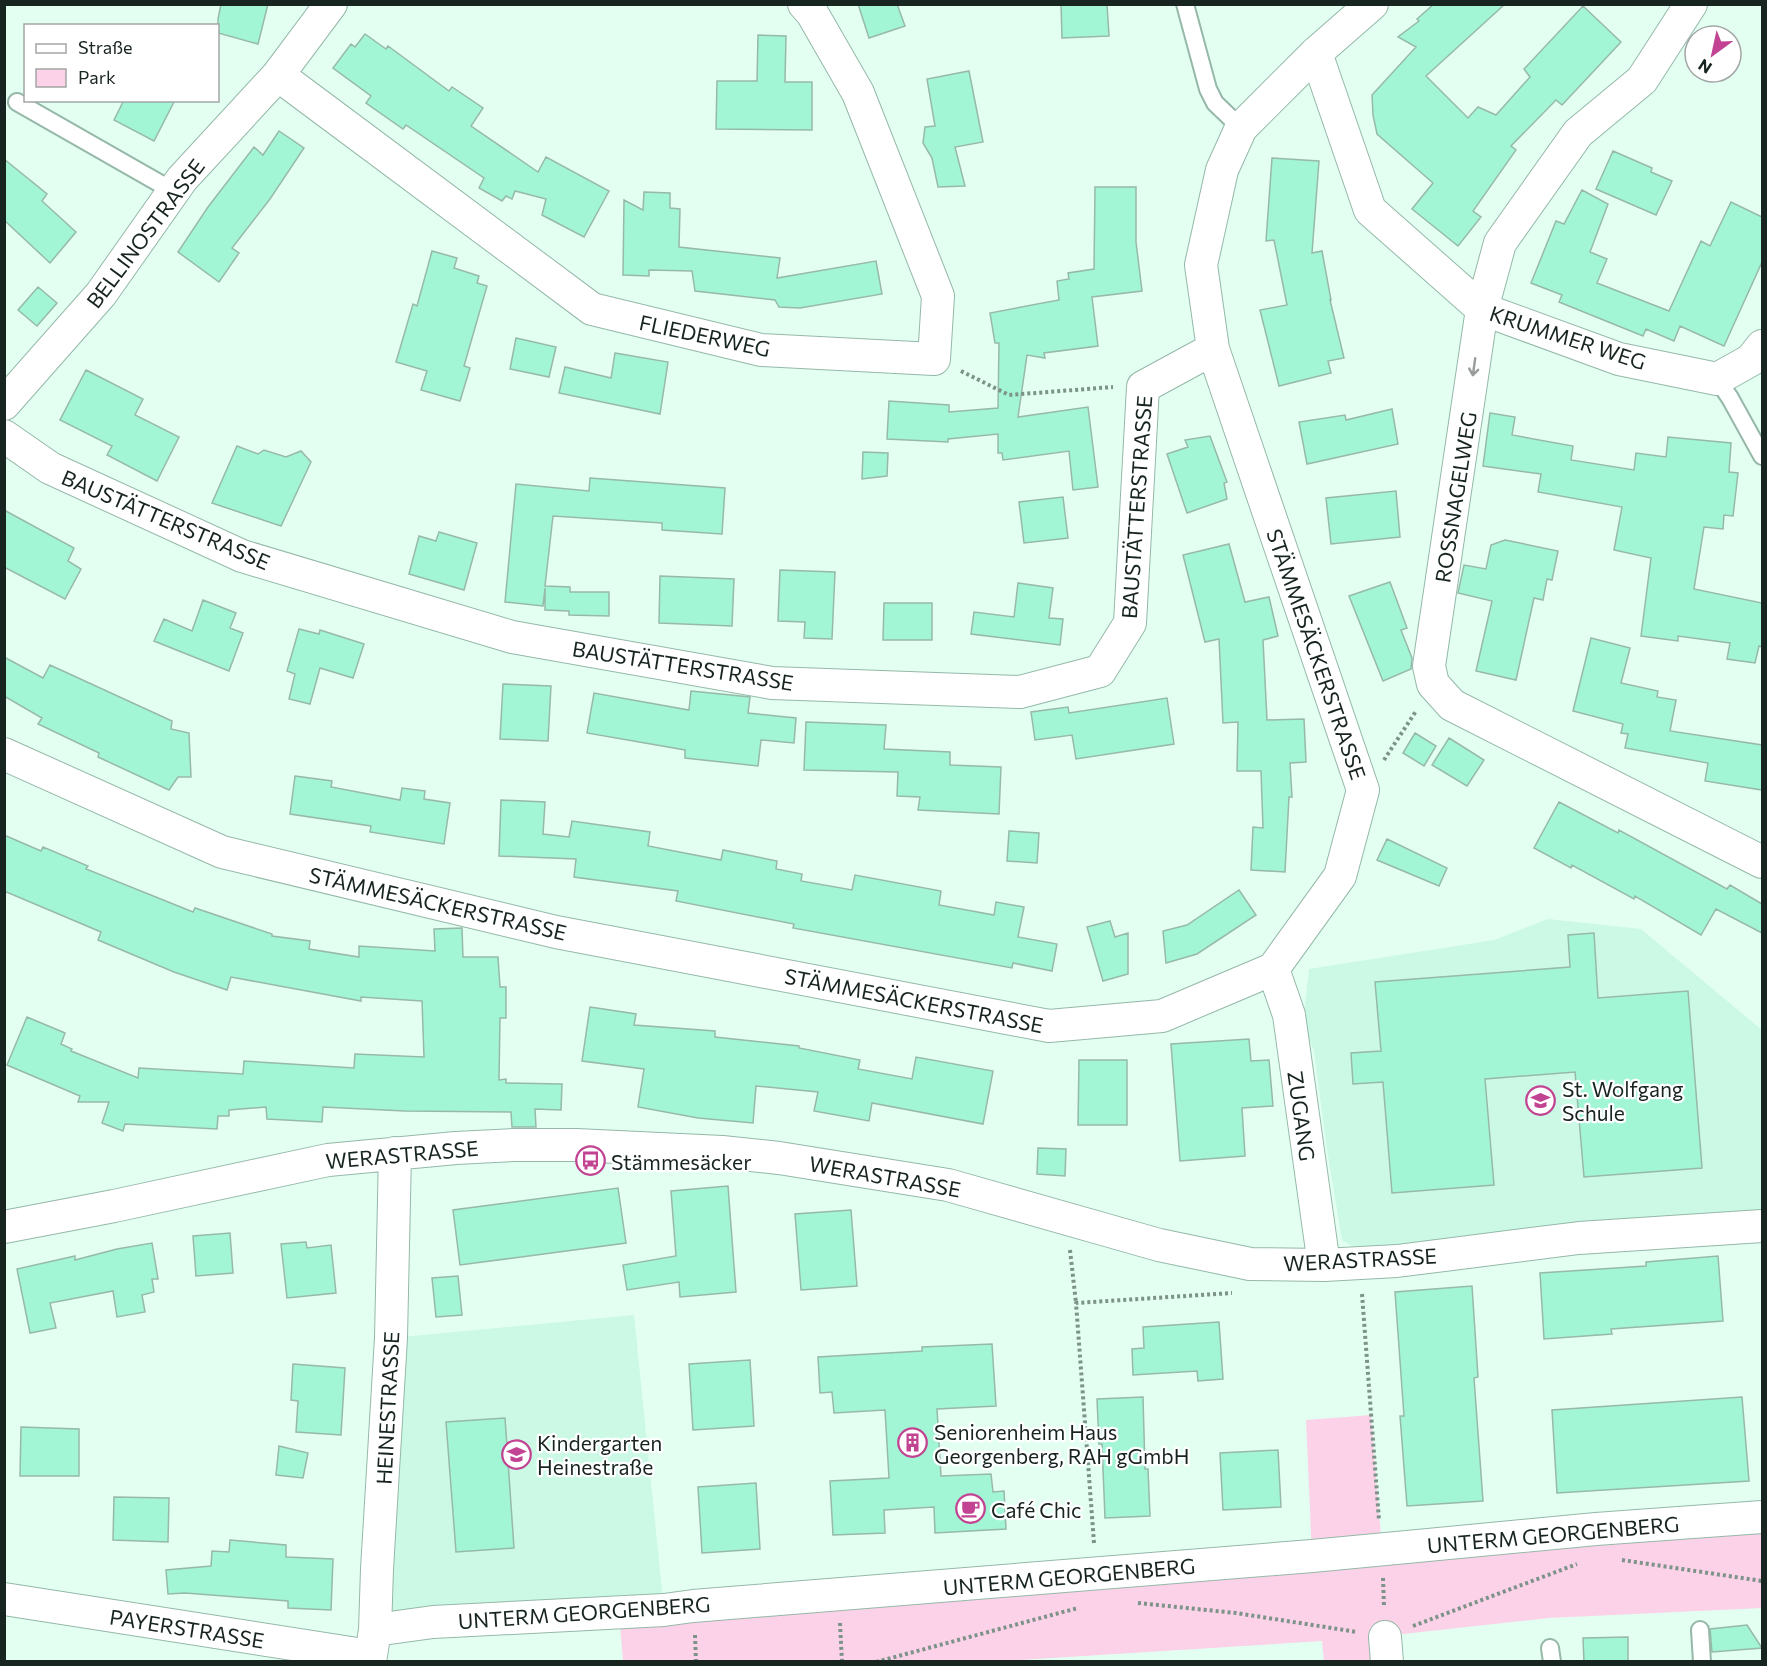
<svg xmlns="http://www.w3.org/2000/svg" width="1767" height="1666" font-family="Commissioner,sans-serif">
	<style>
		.built { fill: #ccf9e5 }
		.green { fill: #fcd2e8 }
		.building { fill: #a3f6d5; stroke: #97b9aa; stroke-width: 1.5 }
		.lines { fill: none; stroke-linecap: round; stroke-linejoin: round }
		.lane-casing { stroke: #95b8a9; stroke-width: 20 }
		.street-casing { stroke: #95b8a9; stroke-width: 34 }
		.path { stroke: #7d938a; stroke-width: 4; stroke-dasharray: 3 3; stroke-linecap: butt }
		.lane { stroke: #fff; stroke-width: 16 }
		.street { stroke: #fff; stroke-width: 32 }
		.oneway { stroke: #979c9a }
		.labels { text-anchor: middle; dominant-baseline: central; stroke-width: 4.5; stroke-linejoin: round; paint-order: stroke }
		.street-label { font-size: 21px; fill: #17241f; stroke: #fff }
		.poi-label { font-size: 21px; fill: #17241f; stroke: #fff; text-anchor: start }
	</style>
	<rect width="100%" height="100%" fill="#e2fff2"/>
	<path class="built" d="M 1548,919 L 1641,929 L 1762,1030 L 1762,1225 L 1360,1251 L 1342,1240 L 1327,1150 L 1314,1051 L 1303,1022 L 1309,969 L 1494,940 Z
		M 634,1315 L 664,1610 L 375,1630 L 391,1338 Z"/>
	<path class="green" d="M 1371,1415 L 1382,1549 L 1762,1517 L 1762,1608 L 1549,1618 L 1385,1636 L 1387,1661 L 1324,1661 L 1322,1641 L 989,1662 L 623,1661 L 619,1612 L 1312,1556 L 1306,1420 Z"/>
	<path class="building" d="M 221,4 L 268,4 L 258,44 L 218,33 L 218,19 Z
		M 858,4 L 897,4 L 905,26 L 869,38 Z
		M 1061,4 L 1107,4 L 1109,36 L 1062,38 Z
		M 1434,4 L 1505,4 L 1426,76 L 1468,118 L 1478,107 L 1496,115 L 1530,77 L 1524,69 L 1583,6 L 1621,42 L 1562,105 L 1556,100 L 1511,146 L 1516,150 L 1473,211 L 1481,217 L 1458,246 L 1412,209 L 1433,183 L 1377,134 L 1373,115 L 1372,95 L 1416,47 L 1398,37 L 1419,21 L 1417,19 Z
		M 365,34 L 386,49 L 388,46 L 449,91 L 452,87 L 483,108 L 471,126 L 538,172 L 546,157 L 609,191 L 584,237 L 542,215 L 546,199 L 515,191 L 512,199 L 506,196 L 502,201 L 479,188 L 484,178 L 406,125 L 403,129 L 366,103 L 371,96 L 333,68 L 351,44 L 355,47 Z
		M 758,35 L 786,36 L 785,82 L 812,82 L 812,130 L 716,129 L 717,81 L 757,81 Z
		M 969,71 L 983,142 L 955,147 L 965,186 L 938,187 L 932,158 L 923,143 L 925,127 L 935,126 L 927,79 Z
		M 124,100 L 175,100 L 154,141 L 114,120 Z
		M 279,131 L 304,148 L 270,199 L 232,248 L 239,253 L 219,282 L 178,252 L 208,207 L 254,147 L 263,155 Z
		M 1613,151 L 1652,168 L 1651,172 L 1672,181 L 1656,215 L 1596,189 Z
		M 1272,158 L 1319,161 L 1312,253 L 1322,251 L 1331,300 L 1330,300 L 1344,358 L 1328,361 L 1331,373 L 1279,386 L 1260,310 L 1287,305 L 1274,240 L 1266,241 Z
		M 4,159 L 47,194 L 42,201 L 76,232 L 50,263 L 4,220 Z
		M 1095,187 L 1136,187 L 1136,242 L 1142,291 L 1092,297 L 1098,346 L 1044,353 L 1045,358 L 1027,355 L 1018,417 L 1088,407 L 1098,487 L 1073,490 L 1069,451 L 1003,460 L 1002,453 L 998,453 L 998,434 L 948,439 L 948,442 L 887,439 L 889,401 L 949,405 L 949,412 L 998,408 L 999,343 L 995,343 L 990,313 L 1059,300 L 1057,281 L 1069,279 L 1068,273 L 1094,269 Z
		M 1582,190 L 1608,204 L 1590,252 L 1607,259 L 1597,283 L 1669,311 L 1701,241 L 1710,246 L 1731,202 L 1762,217 L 1762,262 L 1724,346 L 1680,326 L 1674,341 L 1646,329 L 1643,336 L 1559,302 L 1562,295 L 1531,283 L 1556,221 L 1564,224 Z
		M 644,192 L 670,193 L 670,208 L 680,209 L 679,247 L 780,258 L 777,278 L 876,261 L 882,294 L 800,308 L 779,307 L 775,300 L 695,291 L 692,271 L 649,270 L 649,276 L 623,275 L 624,200 L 643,210 Z
		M 432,251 L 457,258 L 454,268 L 479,276 L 477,283 L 487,286 L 464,366 L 470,368 L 460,401 L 421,390 L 427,371 L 396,362 L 413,304 L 417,306 Z
		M 38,287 L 57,303 L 37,326 L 18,310 Z
		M 516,338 L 556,347 L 549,377 L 510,369 Z
		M 615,353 L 668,362 L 660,414 L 559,393 L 565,367 L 611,378 Z
		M 86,370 L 143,399 L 135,415 L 179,437 L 157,481 L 107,455 L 112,446 L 60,420 Z
		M 1392,409 L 1398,444 L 1307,464 L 1299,422 L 1345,415 L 1346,420 Z
		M 1490,413 L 1515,417 L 1512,435 L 1573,446 L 1571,460 L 1634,470 L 1636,453 L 1666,457 L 1668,437 L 1731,443 L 1729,472 L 1738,473 L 1733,516 L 1724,515 L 1723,529 L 1704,527 L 1694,589 L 1762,603 L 1762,647 L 1759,646 L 1755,663 L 1727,659 L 1730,643 L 1678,636 L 1678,641 L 1641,636 L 1651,558 L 1614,550 L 1622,507 L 1538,492 L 1541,474 L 1483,466 Z
		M 1210,436 L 1227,482 L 1224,483 L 1227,499 L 1187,513 L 1167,454 L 1188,447 L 1185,440 Z
		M 237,446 L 258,454 L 264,450 L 286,457 L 301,451 L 311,462 L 281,526 L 212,503 Z
		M 863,452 L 888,453 L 887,476 L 862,479 Z
		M 590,478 L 725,488 L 722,534 L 662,530 L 662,523 L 553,516 L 545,586 L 570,587 L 570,592 L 609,592 L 609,616 L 569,615 L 569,611 L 545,610 L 545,588 L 543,606 L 505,602 L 516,484 L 589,491 Z
		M 1396,491 L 1400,537 L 1331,544 L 1326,498 Z
		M 1063,497 L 1068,538 L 1024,543 L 1019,502 Z
		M 4,510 L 74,548 L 68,561 L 81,569 L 65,599 L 4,567 Z
		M 439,532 L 477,543 L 464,590 L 409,574 L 419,536 L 436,541 Z
		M 1505,540 L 1558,551 L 1552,580 L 1547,579 L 1543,600 L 1534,598 L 1516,680 L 1476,671 L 1492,601 L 1458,593 L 1464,565 L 1486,569 L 1491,545 Z
		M 1229,544 L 1245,602 L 1269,597 L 1278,636 L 1263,640 L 1267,720 L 1304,719 L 1306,762 L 1290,763 L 1292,797 L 1289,797 L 1285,872 L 1251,870 L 1253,827 L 1263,828 L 1261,771 L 1237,771 L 1238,722 L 1223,723 L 1219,639 L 1205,642 L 1183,555 Z
		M 780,570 L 835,572 L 832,639 L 804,638 L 805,622 L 778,621 Z
		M 660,576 L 734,579 L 732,626 L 659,623 Z
		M 1390,582 L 1407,628 L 1401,630 L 1412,658 L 1411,669 L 1383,681 L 1349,596 Z
		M 1018,583 L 1053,588 L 1049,618 L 1063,619 L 1060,645 L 971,634 L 974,612 L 1014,617 Z
		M 203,600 L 236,613 L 230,628 L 243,633 L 229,671 L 154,641 L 164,619 L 192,631 Z
		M 884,603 L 932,603 L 932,640 L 883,640 Z
		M 299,629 L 319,634 L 320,630 L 364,644 L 353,678 L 320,668 L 310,704 L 289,699 L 295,674 L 287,671 Z
		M 1591,638 L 1630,648 L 1621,683 L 1658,691 L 1657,697 L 1676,700 L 1670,731 L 1762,745 L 1762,790 L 1705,781 L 1708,763 L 1625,748 L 1628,734 L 1621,733 L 1623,724 L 1573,711 Z
		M 4,657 L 43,678 L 50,665 L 172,721 L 171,729 L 189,733 L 191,777 L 178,777 L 169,790 L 98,757 L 99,753 L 38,724 L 42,718 L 4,696 Z
		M 503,684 L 551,686 L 548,741 L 500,739 Z
		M 691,691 L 750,697 L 748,713 L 796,718 L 794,743 L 761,740 L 758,766 L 685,758 L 685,750 L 587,733 L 594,693 L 689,710 Z
		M 1167,698 L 1174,744 L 1076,759 L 1072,735 L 1035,740 L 1031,712 L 1068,707 L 1069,713 Z
		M 806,722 L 886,725 L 884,749 L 950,752 L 950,765 L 1001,767 L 999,814 L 918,810 L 920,797 L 897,796 L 898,772 L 804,770 Z
		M 1415,733 L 1436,746 L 1424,766 L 1403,753 Z
		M 1449,738 L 1484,760 L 1467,786 L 1432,765 Z
		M 295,776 L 332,781 L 331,787 L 400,800 L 402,788 L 425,791 L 424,799 L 450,803 L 444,844 L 370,832 L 371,826 L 290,814 Z
		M 501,800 L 545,802 L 543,834 L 569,837 L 572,821 L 650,832 L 648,846 L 721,860 L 723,850 L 777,861 L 776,869 L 802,874 L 801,881 L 852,890 L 855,875 L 941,891 L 939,905 L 994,915 L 996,902 L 1024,907 L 1018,937 L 1057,944 L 1052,971 L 1013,963 L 1012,968 L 793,928 L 794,924 L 676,901 L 678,891 L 574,877 L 576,859 L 499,856 Z
		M 1559,802 L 1618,833 L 1619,830 L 1727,889 L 1730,885 L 1762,904 L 1762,933 L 1716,909 L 1701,935 L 1635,896 L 1634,899 L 1572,865 L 1571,868 L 1534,848 Z
		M 1009,831 L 1039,833 L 1037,863 L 1007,861 Z
		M 4,835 L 41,851 L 43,847 L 88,866 L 86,869 L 193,912 L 195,908 L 272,934 L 272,936 L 310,941 L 309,949 L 359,957 L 359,946 L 435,951 L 434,929 L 462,928 L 463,957 L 498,957 L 500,987 L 506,987 L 506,1018 L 500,1018 L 499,1080 L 506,1079 L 506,1083 L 562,1084 L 561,1110 L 535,1109 L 536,1127 L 512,1127 L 511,1112 L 405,1111 L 323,1107 L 322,1122 L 267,1119 L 266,1107 L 229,1110 L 229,1116 L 218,1116 L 217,1129 L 125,1124 L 123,1131 L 102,1123 L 109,1102 L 78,1102 L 80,1096 L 7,1065 L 27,1017 L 65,1033 L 61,1044 L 72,1049 L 71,1051 L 138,1078 L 139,1068 L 243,1074 L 244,1061 L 354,1068 L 355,1054 L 424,1057 L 422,1001 L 361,997 L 361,1001 L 231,977 L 227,990 L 174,972 L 98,940 L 101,932 L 4,891 Z
		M 1387,839 L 1447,868 L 1439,886 L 1377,860 Z
		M 1239,890 L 1256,915 L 1197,954 L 1166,963 L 1163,931 L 1187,925 Z
		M 1110,921 L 1115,937 L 1128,933 L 1128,974 L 1103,981 L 1087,927 Z
		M 1594,933 L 1598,998 L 1688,991 L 1702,1168 L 1584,1177 L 1575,1072 L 1485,1079 L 1494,1185 L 1392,1193 L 1383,1082 L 1353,1084 L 1351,1053 L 1381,1051 L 1375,982 L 1570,967 L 1568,935 Z
		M 590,1007 L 636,1014 L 634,1025 L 715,1031 L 715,1037 L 799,1046 L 799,1048 L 860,1060 L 858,1069 L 912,1079 L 916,1057 L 993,1071 L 983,1124 L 872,1103 L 869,1121 L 814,1111 L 818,1092 L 756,1086 L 753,1123 L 698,1118 L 638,1107 L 644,1069 L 582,1061 Z
		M 1249,1039 L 1251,1061 L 1269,1060 L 1273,1106 L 1242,1108 L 1245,1156 L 1180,1161 L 1171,1044 Z
		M 1079,1060 L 1127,1060 L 1127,1125 L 1078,1125 Z
		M 1038,1148 L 1066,1149 L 1065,1176 L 1037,1174 Z
		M 728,1186 L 736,1292 L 680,1297 L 679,1282 L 627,1290 L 623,1265 L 676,1256 L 671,1191 Z
		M 618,1188 L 626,1243 L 460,1265 L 453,1210 Z
		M 851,1210 L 857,1286 L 801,1290 L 795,1214 Z
		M 230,1233 L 233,1273 L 196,1276 L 193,1236 Z
		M 306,1242 L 307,1248 L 331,1245 L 336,1293 L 287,1298 L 281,1244 Z
		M 152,1243 L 158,1279 L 152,1279 L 154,1292 L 142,1295 L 145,1312 L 117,1317 L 113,1291 L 50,1303 L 56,1328 L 30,1333 L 17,1269 L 75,1256 L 75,1260 L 117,1249 Z
		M 1718,1256 L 1723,1321 L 1611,1329 L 1612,1334 L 1544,1339 L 1540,1273 L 1646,1266 L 1646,1262 Z
		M 458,1276 L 462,1315 L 436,1317 L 432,1278 Z
		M 1472,1286 L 1478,1377 L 1474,1378 L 1483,1501 L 1407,1506 L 1400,1416 L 1404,1416 L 1395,1292 Z
		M 1219,1322 L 1223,1379 L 1198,1381 L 1197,1371 L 1133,1375 L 1132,1349 L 1144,1348 L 1143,1327 Z
		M 992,1344 L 996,1406 L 937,1409 L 941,1476 L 991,1474 L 993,1492 L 1004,1491 L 1006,1529 L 935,1533 L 934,1507 L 884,1510 L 885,1533 L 833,1535 L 830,1481 L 889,1478 L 885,1410 L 834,1413 L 832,1392 L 820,1393 L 818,1357 L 922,1351 L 922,1347 Z
		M 750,1360 L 754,1426 L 693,1430 L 689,1364 Z
		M 293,1364 L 345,1368 L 341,1435 L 296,1432 L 298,1401 L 291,1400 Z
		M 1143,1397 L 1145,1469 L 1148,1469 L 1150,1516 L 1105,1518 L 1102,1444 L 1099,1444 L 1097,1399 Z
		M 1742,1397 L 1749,1481 L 1557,1493 L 1552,1410 Z
		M 505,1418 L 514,1548 L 456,1552 L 446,1422 Z
		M 21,1427 L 79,1429 L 79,1476 L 20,1476 Z
		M 279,1446 L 308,1453 L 303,1478 L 276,1475 Z
		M 1278,1450 L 1281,1507 L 1223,1510 L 1220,1453 Z
		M 756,1483 L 760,1549 L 702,1553 L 698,1487 Z
		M 114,1497 L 169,1498 L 168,1542 L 113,1540 Z
		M 230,1540 L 286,1545 L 286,1557 L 333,1559 L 331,1610 L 288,1608 L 288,1601 L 185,1593 L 168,1594 L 166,1570 L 211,1566 L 212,1551 L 229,1552 Z
		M 1747,1625 L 1762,1648 L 1712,1652 L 1710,1629 Z
		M 1628,1637 L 1628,1662 L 1584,1662 L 1583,1638 Z"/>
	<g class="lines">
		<defs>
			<path id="lane" d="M 1185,4 L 1208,89 L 1215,103 L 1241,128
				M 17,102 L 173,191
				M 1717,379 L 1730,398 L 1762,456
				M 1700,1630 L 1702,1662
				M 1550,1648 L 1552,1662"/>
			<path id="street" d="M 1691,4 L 1642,80 L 1578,133 L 1500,243 L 1482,309 L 1429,666 L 1433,684 L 1452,705 L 1762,862
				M 1316,53 L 1370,210 L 1482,309 L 1619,359 L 1717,379 L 1751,360 L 1762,346
				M 278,75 L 592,309 L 761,350 L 934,359 L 938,296 L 858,93 L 812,13 L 804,4
				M 4,404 L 101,294 L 182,179 L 278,75 L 331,4
				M 4,436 L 50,468 L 242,556 L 512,637 L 772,683 L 1020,692 L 1100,671 L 1130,623 L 1143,387 L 1213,349
				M 4,754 L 222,852 L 556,932 L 1049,1026 L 1162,1016 L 1273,969 L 1340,876 L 1363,790 L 1213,349 L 1201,265 L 1222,170 L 1241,128 L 1316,53 L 1372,4
				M 1273,969 L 1289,1015 L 1324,1265
				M 4,1227 L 114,1206 L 328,1160 L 456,1148 L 513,1145 L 576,1145 L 722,1152 L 779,1158 L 948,1185 L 1159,1245 L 1250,1264 L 1324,1265 L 1397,1261 L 1579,1238 L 1762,1226
				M 4,1599 L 370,1656
				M 375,1630 L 433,1622 L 664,1610 L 693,1606 L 1312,1556 L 1596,1529 L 1762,1517
				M 1385,1637 L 1387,1662
				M 370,1662 L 375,1630 L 377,1569 L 391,1338 L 395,1153"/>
		</defs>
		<use href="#lane" class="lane-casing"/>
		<use href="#street" class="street-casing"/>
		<path class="path" d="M 961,371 L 1009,395 L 1113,387
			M 1384,760 L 1416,711
			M 1070,1250 L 1076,1303
			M 1362,1294 L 1379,1520
			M 1094,1543 L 1076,1303 L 1232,1293
			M 1622,1560 L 1762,1581
			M 1383,1578 L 1384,1607
			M 1138,1603 L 1236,1613 L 1357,1632
			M 840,1623 L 842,1662
			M 1413,1626 L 1577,1564
			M 695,1635 L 696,1662
			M 876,1662 L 1078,1608"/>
		<use href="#lane" class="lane"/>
		<use href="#street" class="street"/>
	</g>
	<defs><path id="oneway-shaft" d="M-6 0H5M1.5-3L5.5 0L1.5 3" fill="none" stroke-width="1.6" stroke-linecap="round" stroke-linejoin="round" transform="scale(1.5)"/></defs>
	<use class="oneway" href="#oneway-shaft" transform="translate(1474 367) rotate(98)"/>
	<defs>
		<symbol id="school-ring" viewBox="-11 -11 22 22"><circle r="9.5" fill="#fff" stroke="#c14392" stroke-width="1.5"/><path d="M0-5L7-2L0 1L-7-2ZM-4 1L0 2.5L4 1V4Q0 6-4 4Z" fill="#c14392"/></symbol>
		<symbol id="bus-ring" viewBox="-11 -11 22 22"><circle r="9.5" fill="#fff" stroke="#c14392" stroke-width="1.5"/><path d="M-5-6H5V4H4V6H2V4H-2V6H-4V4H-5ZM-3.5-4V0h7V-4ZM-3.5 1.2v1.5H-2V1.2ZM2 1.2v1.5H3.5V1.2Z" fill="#c14392"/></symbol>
		<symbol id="building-ring" viewBox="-11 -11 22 22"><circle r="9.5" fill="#fff" stroke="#c14392" stroke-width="1.5"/><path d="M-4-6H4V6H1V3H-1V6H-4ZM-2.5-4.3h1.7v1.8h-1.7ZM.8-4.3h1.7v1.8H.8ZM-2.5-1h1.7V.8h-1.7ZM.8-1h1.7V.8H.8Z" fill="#c14392"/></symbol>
		<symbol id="cafe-ring" viewBox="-11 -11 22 22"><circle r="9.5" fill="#fff" stroke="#c14392" stroke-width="1.5"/><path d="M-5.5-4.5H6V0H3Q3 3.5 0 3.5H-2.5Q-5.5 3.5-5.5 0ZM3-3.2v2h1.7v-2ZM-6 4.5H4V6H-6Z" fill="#c14392"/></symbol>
	</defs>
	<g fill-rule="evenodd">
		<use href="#school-ring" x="1524" y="1084" width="33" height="33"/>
		<use href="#bus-ring" x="574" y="1144" width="33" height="33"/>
		<use href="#building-ring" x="896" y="1426" width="33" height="33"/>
		<use href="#school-ring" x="500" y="1438" width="33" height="33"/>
		<use href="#cafe-ring" x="954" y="1492" width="33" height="33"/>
	</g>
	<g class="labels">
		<g class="street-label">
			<text transform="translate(145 233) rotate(-53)">BELLINOSTRASSE</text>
			<text transform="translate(705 335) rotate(12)">FLIEDERWEG</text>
			<text transform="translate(1568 337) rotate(18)">KRUMMER WEG</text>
			<text transform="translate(1455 497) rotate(-81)">ROSSNAGELWEG</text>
			<text transform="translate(1136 507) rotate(-86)">BAUSTÄTTERSTRASSE</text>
			<text transform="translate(166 519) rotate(23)">BAUSTÄTTERSTRASSE</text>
			<text transform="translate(1317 654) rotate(71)">STÄMMESÄCKERSTRASSE</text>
			<text transform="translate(683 665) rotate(9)">BAUSTÄTTERSTRASSE</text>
			<text transform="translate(438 903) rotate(13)">STÄMMESÄCKERSTRASSE</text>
			<text transform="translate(914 1000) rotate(11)">STÄMMESÄCKERSTRASSE</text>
			<text transform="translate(1302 1116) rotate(82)">ZUGANG</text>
			<text transform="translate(402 1154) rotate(-5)">WERASTRASSE</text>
			<text transform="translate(885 1176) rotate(10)">WERASTRASSE</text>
			<text transform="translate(1360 1259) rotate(-3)">WERASTRASSE</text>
			<text transform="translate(387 1408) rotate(-87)">HEINESTRASSE</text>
			<text transform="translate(1553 1534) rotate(-5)">UNTERM GEORGENBERG</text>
			<text transform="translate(1069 1576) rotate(-5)">UNTERM GEORGENBERG</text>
			<text transform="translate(584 1612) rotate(-4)">UNTERM GEORGENBERG</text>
			<text transform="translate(187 1628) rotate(9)">PAYERSTRASSE</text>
		</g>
		<g class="poi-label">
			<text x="1562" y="1088">St. Wolfgang<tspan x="1562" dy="24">Schule</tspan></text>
			<text x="611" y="1161">Stämmesäcker</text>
			<text x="934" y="1431">Seniorenheim Haus<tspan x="934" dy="24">Georgenberg, RAH gGmbH</tspan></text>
			<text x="537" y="1442">Kindergarten<tspan x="537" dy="24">Heinestraße</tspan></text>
			<text x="991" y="1509">Café Chic</text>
		</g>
	</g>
	<rect width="1767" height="1666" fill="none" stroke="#17241f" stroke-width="12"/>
	<rect x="24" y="24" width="195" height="78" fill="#ffffff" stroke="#a2a7a5" stroke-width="1.5"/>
	<rect x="36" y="44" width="30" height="9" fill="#ffffff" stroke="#a2a7a5" stroke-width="1.5"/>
	<text x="78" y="54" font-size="18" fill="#17241f">Straße</text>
	<rect x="36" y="69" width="30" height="18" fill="#fcd2e8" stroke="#a2a7a5" stroke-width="1.5"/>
	<text x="78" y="84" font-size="18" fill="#17241f">Park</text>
	<g transform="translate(1713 54) rotate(213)"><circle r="28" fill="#ffffff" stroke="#a2a7a5" stroke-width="1.5"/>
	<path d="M0-4.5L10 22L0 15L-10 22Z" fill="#c14392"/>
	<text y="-9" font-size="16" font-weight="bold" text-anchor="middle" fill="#17241f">N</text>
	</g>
</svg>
